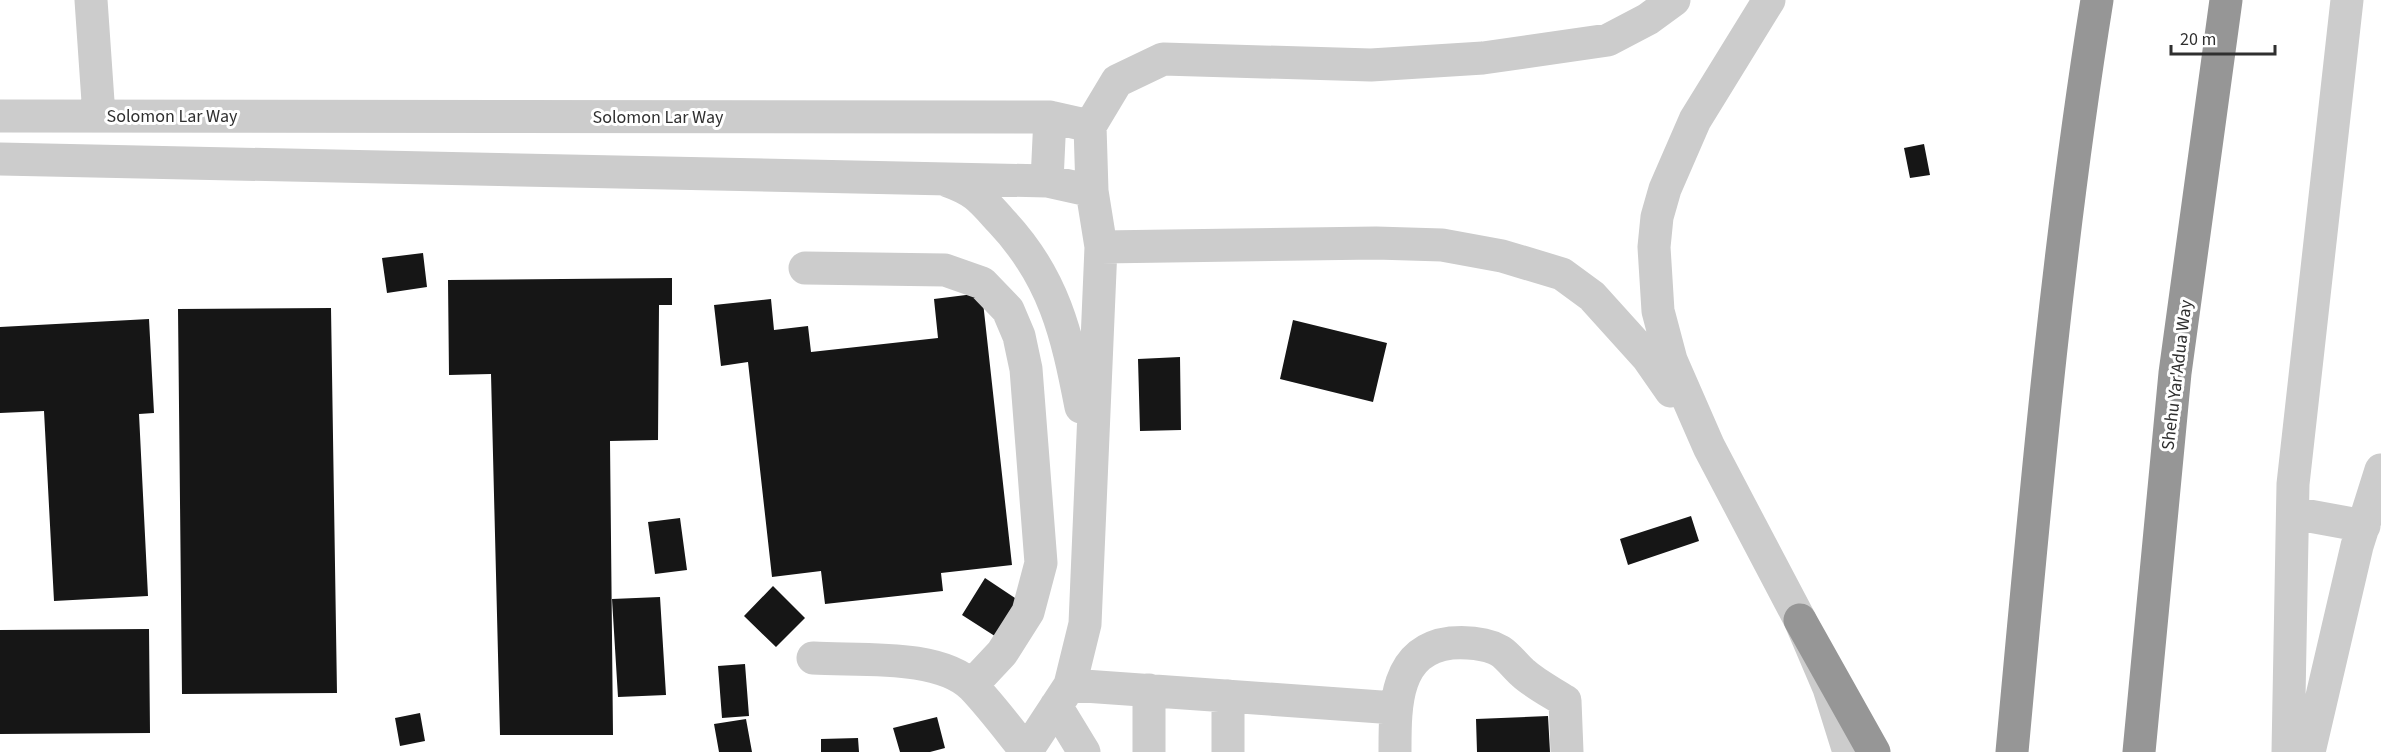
<svg xmlns="http://www.w3.org/2000/svg" width="2381" height="752" font-family="'Source Sans 3',sans-serif">
	<style>
		.building { fill: #161616 }
		.lines { fill: none; stroke-linecap: round; stroke-linejoin: round }
		.minor { stroke: #ccc; stroke-width: 33 }
		.highway { stroke: #969696; stroke-width: 33 }
		.labels { text-anchor: middle; dominant-baseline: central; stroke-width: 6; stroke-linejoin: round; paint-order: stroke }
		.street-label { font-size: 18px; fill: #2f2f2f; stroke: #fff }
	</style>
	<rect width="100%" height="100%" fill="#fff"/>
	<path class="building" d="M 1924,144 L 1930,175 L 1910,178 L 1904,148 Z
		M 423,253 L 427,287 L 387,293 L 382,258 Z
		M 672,278 L 672,305 L 659,305 L 658,440 L 610,441 L 613,735 L 500,735 L 491,374 L 449,375 L 448,280 Z
		M 982,293 L 1012,565 L 941,573 L 943,591 L 825,604 L 821,571 L 772,577 L 748,362 L 721,366 L 714,305 L 771,299 L 774,330 L 808,326 L 811,352 L 938,338 L 934,299 Z
		M 331,308 L 337,693 L 182,694 L 178,309 Z
		M 149,319 L 154,413 L 139,414 L 148,596 L 54,601 L 44,411 L 0,413 L 0,327 Z
		M 1293,320 L 1387,343 L 1373,402 L 1280,379 Z
		M 1180,357 L 1181,430 L 1140,431 L 1138,359 Z
		M 1691,516 L 1699,541 L 1628,565 L 1620,539 Z
		M 680,518 L 687,570 L 655,574 L 648,522 Z
		M 985,578 L 1024,604 L 1001,640 L 962,615 Z
		M 773,586 L 805,618 L 776,647 L 744,616 Z
		M 660,597 L 666,695 L 618,697 L 612,599 Z
		M 149,629 L 150,733 L 0,734 L 0,630 Z
		M 745,664 L 749,716 L 722,718 L 718,666 Z
		M 420,713 L 425,741 L 400,746 L 395,718 Z
		M 1548,716 L 1550,752 L 1477,752 L 1476,719 Z
		M 937,717 L 945,748 L 930,752 L 900,752 L 893,728 Z
		M 746,719 L 752,752 L 719,752 L 714,724 Z
		M 858,738 L 859,752 L 821,752 L 821,739 Z"/>
	<g class="lines">
		<path class="minor" d="M 91,0 L 99,116
			M 1769,0 L 1695,120 L 1665,189 L 1657,217 L 1654,247 L 1658,311 L 1671,360 L 1709,447 L 1800,620 L 1829,688 L 1849,752
			M 0,116 L 1050,117 L 1090,126
			M 1090,126 L 1117,81 L 1163,59 L 1371,65 L 1483,58 L 1608,40 L 1648,19 L 1674,0
			M 0,159 L 1047,181 L 1092,191
			M 948,181 C 976,191 981,199 1001,221 C 1054,277 1067,334 1081,407
			M 1047,181 L 1050,117
			M 1101,247 L 1376,243 L 1442,245 L 1502,256 L 1562,274 L 1592,296 L 1648,358 L 1671,391
			M 805,268 L 945,270 L 982,283 L 1008,310 L 1019,336 L 1026,369 L 1041,563 L 1028,612 L 1002,653 L 972,685
			M 2293,513 L 2364,526
			M 813,658 C 858,661 940,653 973,687 C 992,707 1009,730 1026,751
			M 1070,685 L 1395,708
			M 1149,690 L 1149,752
			M 1056,706 L 1084,752
			M 1026,752 L 1070,685 L 1085,624 L 1101,247 L 1092,191 L 1090,126
			M 1228,752 L 1228,696
			M 1395,752 C 1395,707 1394,650 1451,643 C 1465,642 1486,643 1500,651 C 1508,656 1516,667 1523,673 C 1535,684 1551,692 1565,701 L 1567,752
			M 2288,752 L 2293,484 L 2347,0
			M 2309,752 L 2357,546 L 2381,470"/>
		<path class="highway" d="M 1800,620 L 1874,752
			M 2012,752 C 2035,501 2057,249 2097,0
			M 2139,752 L 2175,373 L 2226,0"/>
	</g>
	<g class="labels">
		<g class="street-label">
			<text x="172" y="116">Solomon Lar Way</text>
			<text x="658" y="117">Solomon Lar Way</text>
			<text transform="translate(2177 375) rotate(-83)">Shehu Yar'Adua Way</text>
		</g>
	</g>
	<path d="M2171 45v9h104v-9" fill="none" stroke="#2f2f2f" stroke-width="3"/>
	<text x="2180" y="45" font-size="18" fill="#2f2f2f" stroke="#ffffff" stroke-width="4.5" paint-order="stroke">20 m</text>
</svg>
